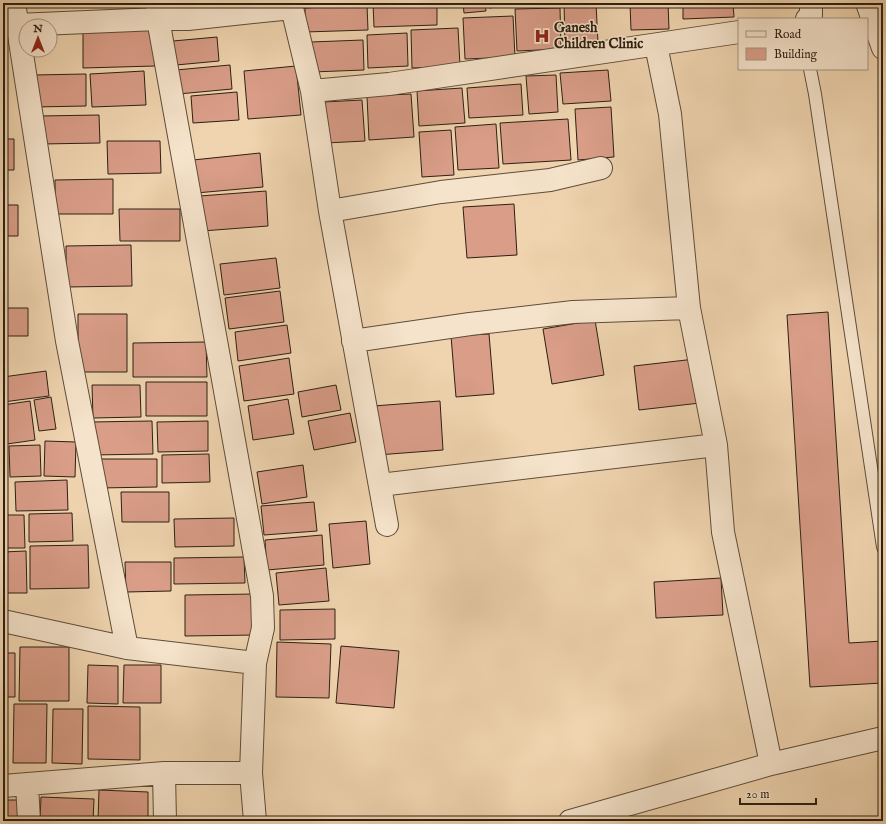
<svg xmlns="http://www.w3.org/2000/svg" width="886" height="824" font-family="'IM FELL English',serif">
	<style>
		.building { fill: #d99d88; stroke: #2d2013 }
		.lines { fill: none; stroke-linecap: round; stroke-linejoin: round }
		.service-casing { stroke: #5e4d3a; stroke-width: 14 }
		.minor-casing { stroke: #5e4d3a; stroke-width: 24 }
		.tertiary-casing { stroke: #5e4d3a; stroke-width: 24 }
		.service { stroke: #f5e3cb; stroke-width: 12 }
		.minor { stroke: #f5e3cb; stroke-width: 22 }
		.tertiary { stroke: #f5e3cb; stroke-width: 22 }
		.labels { text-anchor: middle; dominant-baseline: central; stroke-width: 3; stroke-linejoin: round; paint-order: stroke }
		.poi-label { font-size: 14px; font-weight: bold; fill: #2d2013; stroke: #f5e3cb; text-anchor: start }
	</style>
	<rect width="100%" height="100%" fill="#efd4af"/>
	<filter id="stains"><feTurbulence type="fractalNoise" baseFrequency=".005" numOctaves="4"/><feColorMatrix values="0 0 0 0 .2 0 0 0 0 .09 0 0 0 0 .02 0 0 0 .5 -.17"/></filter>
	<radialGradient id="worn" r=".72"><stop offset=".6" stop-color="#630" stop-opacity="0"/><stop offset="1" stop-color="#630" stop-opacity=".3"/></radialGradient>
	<path class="building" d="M 167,3 L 218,3 L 219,10 L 169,15 Z
		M 373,3 L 437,3 L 437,25 L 374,27 Z
		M 463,3 L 485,3 L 486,11 L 464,13 Z
		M 489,3 L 532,3 L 489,8 Z
		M 564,3 L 596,3 L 598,43 L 565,44 Z
		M 630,3 L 668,3 L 669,29 L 631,30 Z
		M 683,3 L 733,3 L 734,17 L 683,19 Z
		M 367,5 L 368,30 L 305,32 L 305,8 Z
		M 560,8 L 561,49 L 517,51 L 515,9 Z
		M 513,16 L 515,57 L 465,59 L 463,18 Z
		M 458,28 L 460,66 L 412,68 L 411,30 Z
		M 154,30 L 155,66 L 83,68 L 83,31 Z
		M 407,33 L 408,66 L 368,68 L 367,35 Z
		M 217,37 L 219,61 L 176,65 L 173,41 Z
		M 363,40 L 364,70 L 312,72 L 311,42 Z
		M 230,65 L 232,89 L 178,94 L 176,70 Z
		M 296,66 L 301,115 L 248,119 L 244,71 Z
		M 608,70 L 611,101 L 563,104 L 560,73 Z
		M 144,71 L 146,105 L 92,107 L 90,74 Z
		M 86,74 L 86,106 L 34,107 L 34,75 Z
		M 556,75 L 558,112 L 529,114 L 526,76 Z
		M 521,84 L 523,115 L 469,118 L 467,88 Z
		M 462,88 L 465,123 L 419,126 L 417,91 Z
		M 237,92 L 239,120 L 193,123 L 191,96 Z
		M 411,94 L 414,137 L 369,140 L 367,96 Z
		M 3,99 L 5,99 L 5,132 L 3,132 Z
		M 362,100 L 365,141 L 326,143 L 324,102 Z
		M 611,107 L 614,157 L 578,160 L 575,109 Z
		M 99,115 L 100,143 L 41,144 L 40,116 Z
		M 568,119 L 571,160 L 503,164 L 500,123 Z
		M 496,124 L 499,168 L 458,170 L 455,127 Z
		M 451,130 L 454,175 L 422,177 L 419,132 Z
		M 3,139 L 14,139 L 14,170 L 3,170 Z
		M 107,141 L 160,141 L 161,173 L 108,174 Z
		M 260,153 L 263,187 L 196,193 L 193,160 Z
		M 113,179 L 113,214 L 55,214 L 55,180 Z
		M 266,191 L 268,226 L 202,231 L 200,196 Z
		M 514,204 L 517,255 L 467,258 L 463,207 Z
		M 3,205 L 18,205 L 18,236 L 3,236 Z
		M 119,209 L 180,209 L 180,241 L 120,241 Z
		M 131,245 L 132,286 L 66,287 L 66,246 Z
		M 276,258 L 280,288 L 224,295 L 220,264 Z
		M 280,291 L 284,322 L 229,329 L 225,298 Z
		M 3,308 L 28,308 L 28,336 L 3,336 Z
		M 828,312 L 849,643 L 883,641 L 883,683 L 810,687 L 787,315 Z
		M 78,314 L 127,314 L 127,372 L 78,372 Z
		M 595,320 L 604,375 L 552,384 L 543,329 Z
		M 287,325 L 291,353 L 238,361 L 235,332 Z
		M 489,334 L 494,394 L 456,397 L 451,336 Z
		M 206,342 L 207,377 L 133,377 L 133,343 Z
		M 289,358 L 294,394 L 244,401 L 239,366 Z
		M 695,359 L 700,403 L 639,410 L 634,366 Z
		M 46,371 L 49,396 L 3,402 L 3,377 Z
		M 146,382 L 207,382 L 207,416 L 146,416 Z
		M 92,385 L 140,385 L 141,417 L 93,418 Z
		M 336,385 L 341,410 L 302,417 L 298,392 Z
		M 51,397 L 56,429 L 39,431 L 34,400 Z
		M 288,399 L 294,434 L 253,440 L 248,406 Z
		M 30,401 L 35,440 L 7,444 L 3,416 L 3,405 Z
		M 440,401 L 443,450 L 377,455 L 373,406 Z
		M 350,413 L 356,442 L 314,450 L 308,421 Z
		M 152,421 L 153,454 L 92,455 L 91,422 Z
		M 208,421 L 208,451 L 158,452 L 157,422 Z
		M 45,441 L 76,442 L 75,477 L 44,476 Z
		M 40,445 L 41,476 L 10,477 L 9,446 Z
		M 209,454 L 210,482 L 162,483 L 162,455 Z
		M 98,459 L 157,459 L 157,487 L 99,488 Z
		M 303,465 L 307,497 L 262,504 L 257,472 Z
		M 67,480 L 68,510 L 16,511 L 15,482 Z
		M 121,492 L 169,492 L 169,522 L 122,522 Z
		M 314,502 L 317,531 L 264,535 L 261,506 Z
		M 72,513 L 73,541 L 29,542 L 29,514 Z
		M 3,515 L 24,515 L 25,548 L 3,548 Z
		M 234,518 L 234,546 L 175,547 L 174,519 Z
		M 366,521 L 370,564 L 333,568 L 329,524 Z
		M 322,535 L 324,565 L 267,570 L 265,540 Z
		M 88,545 L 89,588 L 30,589 L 30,546 Z
		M 26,551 L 27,593 L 3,593 L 3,552 Z
		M 244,557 L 245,583 L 174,584 L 174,558 Z
		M 125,562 L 171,562 L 171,591 L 126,592 Z
		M 326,568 L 329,601 L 279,605 L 276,573 Z
		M 721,578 L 723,615 L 656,618 L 654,582 Z
		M 256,594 L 257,635 L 185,636 L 185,595 Z
		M 335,609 L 335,639 L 280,640 L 280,610 Z
		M 277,642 L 331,644 L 329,698 L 276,697 Z
		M 341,646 L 399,651 L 394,708 L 336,703 Z
		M 20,647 L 69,647 L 69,701 L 19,701 Z
		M 3,653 L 15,653 L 15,697 L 3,697 Z
		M 88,665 L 118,666 L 118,704 L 87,703 Z
		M 124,665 L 161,665 L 161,703 L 123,703 Z
		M 3,702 L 7,702 L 7,768 L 3,768 Z
		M 14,704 L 47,704 L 46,763 L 13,763 Z
		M 88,706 L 140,707 L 140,760 L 88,759 Z
		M 53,709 L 83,709 L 82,764 L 52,763 Z
		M 99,790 L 148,792 L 148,821 L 98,821 Z
		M 41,797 L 94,799 L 93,821 L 40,821 Z
		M 3,800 L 21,800 L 21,821 L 3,821 Z"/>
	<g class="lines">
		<defs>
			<path id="service" d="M 810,69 L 815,94 L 883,547"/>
			<path id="minor" d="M 14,3 L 67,341 L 127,648
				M 157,3 L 158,19 L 262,596 L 263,628 L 255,663 L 251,773 L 255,821
				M 292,3 L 292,8 L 312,91 L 330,211 L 387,525
				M 807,19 L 811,15 L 811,3
				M 3,25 L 16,25 L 158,19 L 188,19 L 292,8
				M 656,45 L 670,114 L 689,308 L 716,445 L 723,532 L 771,764
				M 312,91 L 389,84 L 739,32
				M 330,211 L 441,192 L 550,180 L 601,168
				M 353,341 L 470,324 L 573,312 L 689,308
				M 380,485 L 716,445
				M 3,621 L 127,648 L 255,663
				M 164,773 L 165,821
				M 27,784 L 29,821
				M 3,786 L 164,773 L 251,773
				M 570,821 L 771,764 L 883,738"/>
			<path id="tertiary" d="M 867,3 L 883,48"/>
		</defs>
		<use href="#service" class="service-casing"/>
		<use href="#minor" class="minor-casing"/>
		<use href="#tertiary" class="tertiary-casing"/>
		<use href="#service" class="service"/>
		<use href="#minor" class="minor"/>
		<use href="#tertiary" class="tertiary"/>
	</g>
	<defs>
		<symbol id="hospital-bare" viewBox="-9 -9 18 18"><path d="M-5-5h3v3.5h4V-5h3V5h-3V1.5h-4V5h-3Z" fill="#8f2418" stroke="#f5e3cb" stroke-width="2.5" paint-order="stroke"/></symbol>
	</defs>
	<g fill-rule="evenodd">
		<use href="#hospital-bare" x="531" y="25" width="22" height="22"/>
	</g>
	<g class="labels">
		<g class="poi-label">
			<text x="554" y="28">Ganesh<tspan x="554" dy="16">Children Clinic</tspan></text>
		</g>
	</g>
	<rect width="886" height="824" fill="none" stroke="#efd4af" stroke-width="16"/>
	<rect x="4" y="4" width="878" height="816" fill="none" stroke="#2d2013" stroke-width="2"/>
	<rect x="8" y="8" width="870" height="808" fill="none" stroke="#2d2013"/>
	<rect x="738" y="18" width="130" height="52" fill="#f5e3cb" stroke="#a59581"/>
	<rect x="746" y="31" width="20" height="6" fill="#f5e3cb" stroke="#a59581"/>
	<text x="774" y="38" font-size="12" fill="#2d2013">Road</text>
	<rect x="746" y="48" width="20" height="12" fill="#d99d88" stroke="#a59581"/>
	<text x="774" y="58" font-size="12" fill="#2d2013">Building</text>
	<g transform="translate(38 38)"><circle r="19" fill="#f5e3cb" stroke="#a59581"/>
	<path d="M0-3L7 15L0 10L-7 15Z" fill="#8f2418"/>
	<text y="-6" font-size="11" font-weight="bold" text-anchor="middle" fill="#2d2013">N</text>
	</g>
	<path d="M740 798v6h76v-6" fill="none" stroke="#2d2013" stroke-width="2"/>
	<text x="746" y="798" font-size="12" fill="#2d2013" stroke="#f5e3cb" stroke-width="3" paint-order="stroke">20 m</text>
	<rect width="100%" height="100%" filter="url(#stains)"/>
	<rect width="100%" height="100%" fill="url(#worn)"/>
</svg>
